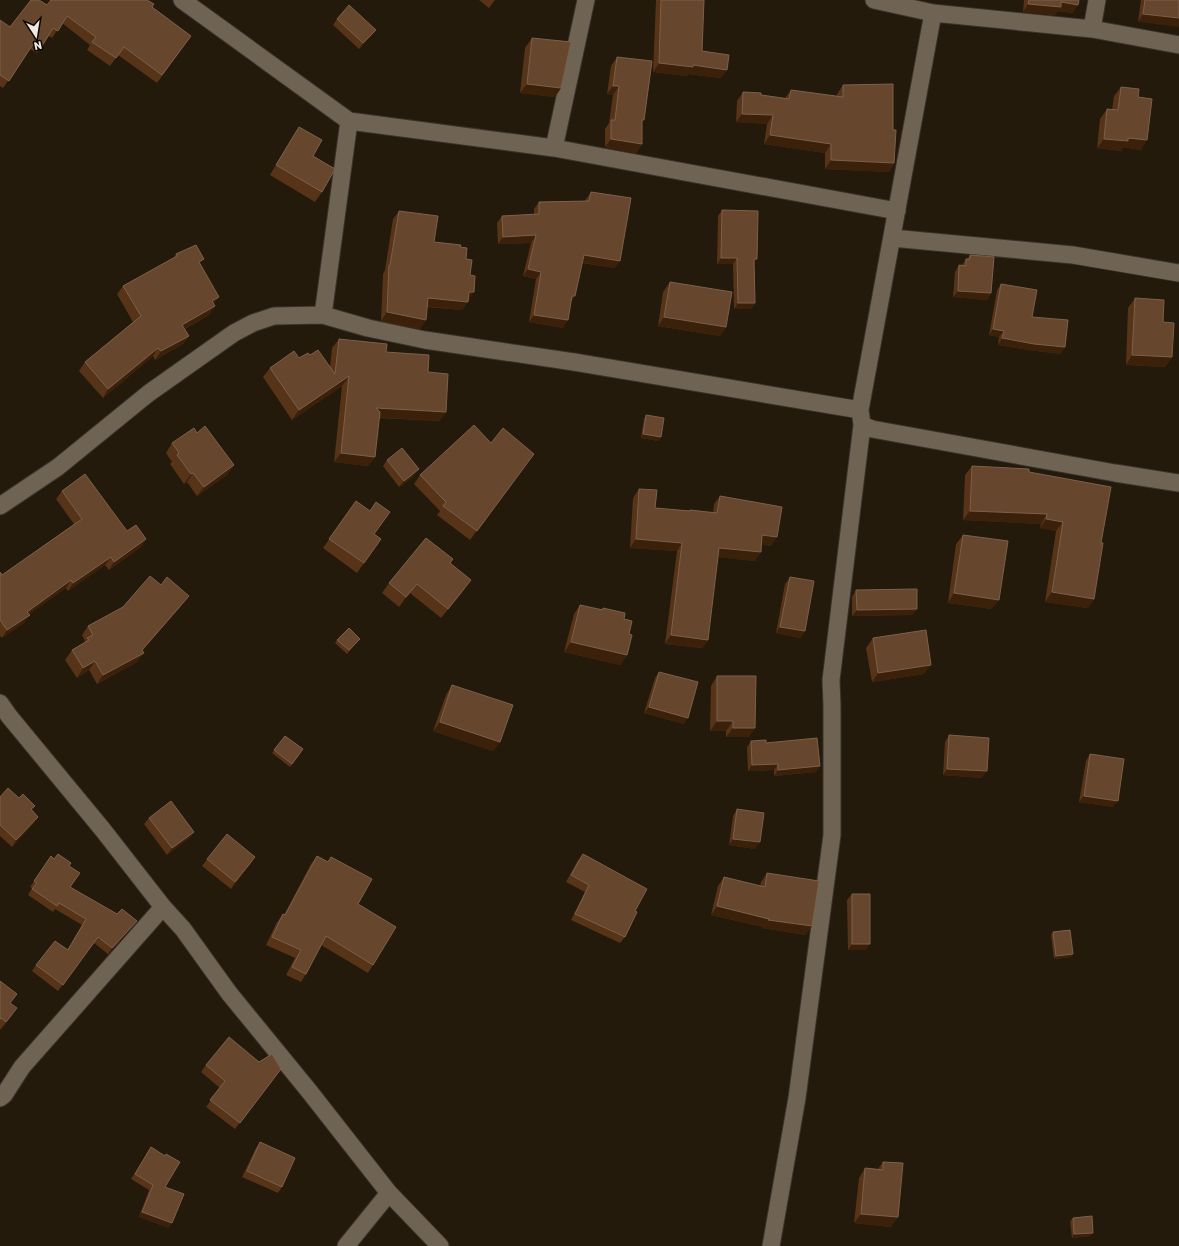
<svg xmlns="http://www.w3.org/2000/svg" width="1179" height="1246" font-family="Rubik,sans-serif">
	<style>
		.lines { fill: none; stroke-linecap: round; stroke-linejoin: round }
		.minor-casing { stroke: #3a332d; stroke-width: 19 }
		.minor { stroke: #6f6453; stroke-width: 17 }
		.wall { fill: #573318 }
		.shaded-wall { fill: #3b210a }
		.building { fill: #67462e; stroke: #7c604a }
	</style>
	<rect width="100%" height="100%" fill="#231a0b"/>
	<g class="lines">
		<defs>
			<path id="minor" d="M 182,0 L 349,121 L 554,148 L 897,211
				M 874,0 L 933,13 L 1092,29 L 1179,45
				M 933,13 L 860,410 L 862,425 L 872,429 L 1115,473 L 1179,483
				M 1092,29 L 1097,0
				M 554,148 L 586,0
				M 892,238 L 1073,255 L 1179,273
				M 323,315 L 349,121
				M 0,506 L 58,467 L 149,393 L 234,333 L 253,323 L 274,316 L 323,315 L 368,328 L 425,340 L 574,362 L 860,410
				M 0,703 L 9,716 L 103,830 L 163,907 L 183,929 L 229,993 L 309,1091 L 389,1193 L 440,1246
				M 0,1098 L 4,1095 L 22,1067 L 163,907
				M 346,1246 L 389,1193
				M 771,1246 L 797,1098 L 832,835 L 832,706 L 831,680 L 862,425"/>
		</defs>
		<use href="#minor" class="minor-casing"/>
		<use href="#minor" class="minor"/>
	</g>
	<path class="wall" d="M 479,0 L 495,0 L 489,8 Z
		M 656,0 L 704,0 L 702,51 L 721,78 L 688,74 L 687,76 L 653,72 Z
		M 1024,0 L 1079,0 L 1073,13 L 1058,11 L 1055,15 L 1023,12 Z
		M 1141,0 L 1179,0 L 1138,22 Z
		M 47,5 L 152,7 L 191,36 L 157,83 L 118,55 L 110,66 L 87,50 L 90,45 L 62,23 L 52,38 L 49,36 L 37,53 L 30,49 L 3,88 L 0,86 L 0,20 L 10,27 Z
		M 337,19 L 376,30 L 371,36 L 359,49 L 333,25 Z
		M 532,38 L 561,88 L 555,97 L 520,93 L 525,48 Z
		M 617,57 L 642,123 L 642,144 L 636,153 L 605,147 L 605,129 L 609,123 L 613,95 L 607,94 L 611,66 Z
		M 843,85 L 894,163 L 889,172 L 825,169 L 825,153 L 764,144 L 767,124 L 736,122 L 737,101 L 743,92 L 785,98 L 791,90 L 837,96 L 837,94 Z
		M 1121,87 L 1138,97 L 1141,150 L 1123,147 L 1121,151 L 1097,148 L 1100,119 L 1107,109 L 1112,110 L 1114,96 Z
		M 299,127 L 313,156 L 322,192 L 315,202 L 270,175 L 293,136 Z
		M 591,192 L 615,268 L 582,263 L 575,296 L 571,302 L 563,328 L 529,322 L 536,279 L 523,276 L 531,243 L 498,244 L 497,223 L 502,216 L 534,214 L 534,209 L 539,202 L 585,201 L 586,199 Z
		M 722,210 L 754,264 L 755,303 L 751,309 L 734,309 L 733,264 L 717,264 L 718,216 Z
		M 399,211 L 434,242 L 460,247 L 466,259 L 468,301 L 462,310 L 427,307 L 420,329 L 381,321 L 383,274 L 385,270 L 393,219 Z
		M 176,254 L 200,264 L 214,305 L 209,315 L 185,329 L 189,336 L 183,344 L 155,360 L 153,356 L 103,398 L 79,371 L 85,362 L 133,322 L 117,294 L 123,286 L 174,258 Z
		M 970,255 L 991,293 L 987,300 L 953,297 L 955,272 L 959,265 L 962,265 L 966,259 L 967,259 Z
		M 670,282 L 726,327 L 720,336 L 658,326 L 663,292 Z
		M 1001,284 L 1032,317 L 1061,354 L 1029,350 L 998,345 L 999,337 L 989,335 L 997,290 Z
		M 1135,298 L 1163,322 L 1172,357 L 1165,367 L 1126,365 L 1128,308 Z
		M 339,339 L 386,352 L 428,372 L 446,412 L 439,421 L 379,418 L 375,457 L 368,466 L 334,462 L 342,386 L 292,420 L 263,377 L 270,368 L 310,355 L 330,367 L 332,348 Z
		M 646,415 L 659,441 L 641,438 L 644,419 Z
		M 197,433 L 234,465 L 227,475 L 197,496 L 187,482 L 184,484 L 170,464 L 172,462 L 166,453 L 172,443 Z
		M 491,443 L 527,463 L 470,540 L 437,515 L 440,511 L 414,484 L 420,475 Z
		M 387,460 L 414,476 L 399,487 L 383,466 Z
		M 972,466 L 1029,472 L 1101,543 L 1094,599 L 1088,608 L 1045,602 L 1056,531 L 1040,528 L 1041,524 L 963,520 L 965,475 Z
		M 639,489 L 655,508 L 689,511 L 690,510 L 713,513 L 714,504 L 720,496 L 771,546 L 762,544 L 755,561 L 718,557 L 708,640 L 702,648 L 665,644 L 677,551 L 630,548 L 633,498 Z
		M 62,491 L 127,531 L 146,539 L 141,547 L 109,570 L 105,565 L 68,591 L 66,588 L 29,614 L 24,623 L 2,638 L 0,636 L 0,572 L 2,575 L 74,524 L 56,499 Z
		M 356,501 L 374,534 L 381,539 L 357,573 L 323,548 Z
		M 963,535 L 992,609 L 948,603 L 956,544 Z
		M 450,563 L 465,589 L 441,618 L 410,593 L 399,607 L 382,593 L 389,583 Z
		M 790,577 L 805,631 L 800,638 L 776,633 L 785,584 Z
		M 856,590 L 917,609 L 912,615 L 852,616 L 852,597 Z
		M 182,605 L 142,651 L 137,662 L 97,684 L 89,670 L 77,678 L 65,660 L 72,650 L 83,644 L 85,641 L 82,635 L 88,626 Z
		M 580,605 L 602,610 L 603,608 L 624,619 L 629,634 L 627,655 L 620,665 L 564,652 L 574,614 Z
		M 873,638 L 924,674 L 872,682 L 866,648 Z
		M 360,639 L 347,654 L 335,643 L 337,640 Z
		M 659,672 L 684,724 L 644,713 L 655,678 Z
		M 717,676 L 749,737 L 726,737 L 726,731 L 710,731 L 711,686 Z
		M 452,685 L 500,742 L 493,751 L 433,731 L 446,695 Z
		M 949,735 L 982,778 L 943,775 L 945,742 Z
		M 285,736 L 303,749 L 290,767 L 272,753 Z
		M 751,741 L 766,743 L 816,772 L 774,776 L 774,770 L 748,771 L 747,747 Z
		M 1090,754 L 1113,807 L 1079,802 L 1086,761 Z
		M 0,797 L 19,798 L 35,806 L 31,810 L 34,823 L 12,847 L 0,836 Z
		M 737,809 L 755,849 L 729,845 L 733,816 Z
		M 149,818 L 194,832 L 189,838 L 167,855 L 144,824 Z
		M 583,854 L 625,937 L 620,943 L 571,920 L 585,892 L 566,882 L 578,860 Z
		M 51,856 L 54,859 L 69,866 L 70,887 L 117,914 L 137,921 L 132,927 L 108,954 L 94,943 L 58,991 L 32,971 L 36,965 L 67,950 L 82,925 L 55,909 L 53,912 L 28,895 L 32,888 L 30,887 Z
		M 317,856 L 328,862 L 331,857 L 358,904 L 373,965 L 368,973 L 321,945 L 306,974 L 301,982 L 286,975 L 295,958 L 266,945 L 277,922 L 283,914 L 284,915 L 311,864 Z
		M 255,857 L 231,889 L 202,866 L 207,859 Z
		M 767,873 L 806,935 L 762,928 L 763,927 L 711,915 L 718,886 L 724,877 L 760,886 L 761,882 Z
		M 852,894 L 866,950 L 848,950 L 847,900 Z
		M 1053,932 L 1073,954 L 1071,957 L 1054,959 L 1051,935 Z
		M 0,981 L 11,1003 L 12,1015 L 1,1029 L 0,1029 Z
		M 259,1062 L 276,1075 L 235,1129 L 206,1107 L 220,1088 L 201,1072 L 206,1065 Z
		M 260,1142 L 282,1187 L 278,1193 L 242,1177 L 256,1148 Z
		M 151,1147 L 165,1187 L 169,1228 L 139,1217 L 149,1190 L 131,1179 Z
		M 883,1162 L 891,1227 L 854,1223 L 859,1178 L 865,1168 L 878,1169 Z
		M 1073,1218 L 1091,1236 L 1072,1238 L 1070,1221 Z"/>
	<path class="shaded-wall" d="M 1061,2 L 1078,5 L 1073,13 L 1058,11 L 1055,15 L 1023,12 L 1028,4 Z
		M 1143,14 L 1179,18 L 1179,27 L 1138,22 Z
		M 376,30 L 371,36 L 359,49 L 363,43 Z
		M 659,63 L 693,65 L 727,70 L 721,78 L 688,74 L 687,76 L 653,72 Z
		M 527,84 L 561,88 L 555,97 L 520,93 Z
		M 613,86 L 619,86 L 613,95 L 607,94 Z
		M 742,114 L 773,115 L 767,124 L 736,122 Z
		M 770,135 L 831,144 L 825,153 L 764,144 Z
		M 1128,138 L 1147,140 L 1141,150 L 1123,147 L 1121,151 L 1097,148 L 1104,139 Z
		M 611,139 L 642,144 L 636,153 L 605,147 Z
		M 831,160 L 894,163 L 889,172 L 825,169 Z
		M 536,235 L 531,243 L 498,244 L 503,237 Z
		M 584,255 L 620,261 L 615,268 L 579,262 Z
		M 721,258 L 737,258 L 733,264 L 717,264 Z
		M 754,259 L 757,259 L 753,265 Z
		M 528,269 L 541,272 L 536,279 L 523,276 Z
		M 958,291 L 991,293 L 987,300 L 953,297 Z
		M 469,292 L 474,292 L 468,301 Z
		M 572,296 L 575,296 L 570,304 Z
		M 219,297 L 213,306 L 212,301 Z
		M 428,298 L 468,302 L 462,310 L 422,306 Z
		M 738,303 L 755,303 L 751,309 L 734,309 Z
		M 215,306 L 209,315 L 177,333 L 182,325 Z
		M 387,312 L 426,320 L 420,329 L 381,321 Z
		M 534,315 L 568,320 L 563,328 L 529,322 Z
		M 664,317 L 726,327 L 720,336 L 658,326 Z
		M 993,329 L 1004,331 L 999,337 L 989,335 Z
		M 189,336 L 183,344 L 155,360 L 161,351 Z
		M 1002,338 L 1065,347 L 1061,354 L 1029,350 L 998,345 Z
		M 158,348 L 153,356 L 103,398 L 108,389 Z
		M 1132,355 L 1172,357 L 1165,367 L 1126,365 Z
		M 349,376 L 342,386 L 292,420 L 299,410 Z
		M 376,408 L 446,412 L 439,421 L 370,417 Z
		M 643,434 L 661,437 L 659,441 L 641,438 Z
		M 341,453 L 375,457 L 368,466 L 334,462 Z
		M 234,465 L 227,475 L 197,496 L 204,487 Z
		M 419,469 L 414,476 L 399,487 L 404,481 Z
		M 193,473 L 187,482 L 184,484 L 191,474 Z
		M 970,511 L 1047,514 L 1041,524 L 963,520 Z
		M 1046,519 L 1063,522 L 1056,531 L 1040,528 Z
		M 762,535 L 777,537 L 771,546 L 757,543 Z
		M 146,539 L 141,547 L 109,570 L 114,562 Z
		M 636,539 L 682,543 L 677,551 L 630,548 Z
		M 719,548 L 761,552 L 755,561 L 713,557 Z
		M 111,557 L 105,565 L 68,591 L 73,583 Z
		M 71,580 L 66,588 L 21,620 L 27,612 Z
		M 471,580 L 465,589 L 441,618 L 448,609 Z
		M 417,584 L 410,593 L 399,607 L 406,597 Z
		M 1052,592 L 1094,599 L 1088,608 L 1045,602 Z
		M 954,593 L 999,600 L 992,609 L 948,603 Z
		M 189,596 L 182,605 L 137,657 L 144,653 L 137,662 L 97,684 L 103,675 L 142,650 Z
		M 917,609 L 912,615 L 852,616 L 857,610 Z
		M 30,615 L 24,623 L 2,638 L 7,630 Z
		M 780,627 L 805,631 L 800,638 L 776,633 Z
		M 671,635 L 708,640 L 702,648 L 665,644 Z
		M 571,642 L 627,655 L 620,665 L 564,652 Z
		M 95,661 L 89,670 L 77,678 L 83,668 Z
		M 931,665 L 924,674 L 872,682 L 878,673 Z
		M 649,707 L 688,718 L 684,724 L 644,713 Z
		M 717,721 L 733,721 L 726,731 L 710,731 Z
		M 440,722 L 500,742 L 493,751 L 433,731 Z
		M 733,728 L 755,728 L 749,737 L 726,737 Z
		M 778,764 L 774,770 L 748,771 L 752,765 Z
		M 820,766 L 816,772 L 774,776 L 778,770 Z
		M 947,769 L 987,771 L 982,778 L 943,775 Z
		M 1084,796 L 1118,801 L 1113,807 L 1079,802 Z
		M 38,817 L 34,823 L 12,847 L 16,840 Z
		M 194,832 L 189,838 L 167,855 L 172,848 Z
		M 733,839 L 760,842 L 755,849 L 729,845 Z
		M 255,857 L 251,864 L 231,889 L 235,882 Z
		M 717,906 L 769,919 L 763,927 L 711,915 Z
		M 768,920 L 812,926 L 806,935 L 762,928 Z
		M 137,921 L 132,927 L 108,954 L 112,948 Z
		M 852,944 L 870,944 L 866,950 L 848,950 Z
		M 1073,954 L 1071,957 L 1054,959 L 1056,956 Z
		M 281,1069 L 276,1075 L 235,1129 L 240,1123 Z
		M 142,1212 L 172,1223 L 169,1228 L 139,1217 Z
		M 861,1214 L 898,1217 L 891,1227 L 854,1223 Z
		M 1093,1233 L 1091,1236 L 1072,1238 L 1074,1234 Z"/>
	<path class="building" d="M 31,0 L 39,0 L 47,5 L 51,0 L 147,0 L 154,4 L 152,7 L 191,36 L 162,75 L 124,47 L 116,58 L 92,42 L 96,37 L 67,16 L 58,31 L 53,28 L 42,46 L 35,41 L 9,81 L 0,75 L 0,20 L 10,27 Z
		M 661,0 L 704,0 L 702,51 L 729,55 L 727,70 L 693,65 L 693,67 L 659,63 Z
		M 1029,0 L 1079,0 L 1078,5 L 1061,2 L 1061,7 L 1028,4 Z
		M 1145,0 L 1179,0 L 1179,18 L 1143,14 Z
		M 349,5 L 376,30 L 363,43 L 337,19 Z
		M 532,38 L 571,42 L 561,88 L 527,84 Z
		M 617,57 L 652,61 L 644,120 L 642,120 L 642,144 L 611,139 L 611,120 L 615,120 L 619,86 L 613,86 Z
		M 893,84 L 893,130 L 896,130 L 894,163 L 831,160 L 831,144 L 770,135 L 773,115 L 742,114 L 743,92 L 761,93 L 761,95 L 789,99 L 791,90 L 843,97 L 843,85 Z
		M 1121,87 L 1139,89 L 1138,97 L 1152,99 L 1147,140 L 1128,138 L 1128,141 L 1104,139 L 1107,109 L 1118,110 Z
		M 299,127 L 322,140 L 313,156 L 335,169 L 322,192 L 276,165 Z
		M 591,192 L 631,198 L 620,261 L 584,255 L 575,296 L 572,296 L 568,320 L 534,315 L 541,272 L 528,269 L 536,235 L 503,237 L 502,216 L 539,214 L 539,202 L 589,201 Z
		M 722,210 L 758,211 L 757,259 L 754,259 L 755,303 L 738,303 L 737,258 L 721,258 Z
		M 399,211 L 438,216 L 434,242 L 461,245 L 460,247 L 467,248 L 466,259 L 472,260 L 470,275 L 475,276 L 474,292 L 469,292 L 468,302 L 428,298 L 426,320 L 387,312 L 389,265 L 390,265 Z
		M 196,245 L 204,259 L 199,262 L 219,297 L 212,301 L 215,306 L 182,325 L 189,336 L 161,351 L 158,348 L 108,389 L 85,362 L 141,316 L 123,286 L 177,256 L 176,254 Z
		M 970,255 L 994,257 L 991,293 L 958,291 L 959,265 L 966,266 L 966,259 L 970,259 Z
		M 670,282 L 732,292 L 726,327 L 664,317 Z
		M 1001,284 L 1037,290 L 1032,317 L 1068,320 L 1065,347 L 1034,344 L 1002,338 L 1004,331 L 993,329 Z
		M 1135,298 L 1164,300 L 1163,322 L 1174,323 L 1172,357 L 1132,355 Z
		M 339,339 L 387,344 L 386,352 L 429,355 L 428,372 L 448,374 L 446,412 L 376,408 L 380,412 L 375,457 L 341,453 L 349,376 L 299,410 L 270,368 L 294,351 L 299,358 L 308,353 L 310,355 L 318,350 L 335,374 Z
		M 646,415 L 664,418 L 661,437 L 643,434 Z
		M 474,425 L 491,443 L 503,428 L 534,454 L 477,531 L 443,506 L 446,502 L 420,475 Z
		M 205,426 L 234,465 L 204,487 L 193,473 L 191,474 L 177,455 L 179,453 L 172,443 L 194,428 L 197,433 Z
		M 402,448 L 419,469 L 404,481 L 387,460 Z
		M 972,466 L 1029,469 L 1029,472 L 1111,487 L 1101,543 L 1103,543 L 1094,599 L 1052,592 L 1063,522 L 1046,519 L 1047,514 L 970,511 Z
		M 85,474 L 127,531 L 136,525 L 146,539 L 114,562 L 111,557 L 73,583 L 71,580 L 27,612 L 30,615 L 7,630 L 0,620 L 0,572 L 2,575 L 82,519 L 62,491 Z
		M 639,489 L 657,490 L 655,508 L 690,511 L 690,510 L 717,513 L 720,496 L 782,507 L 777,537 L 762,535 L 761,552 L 719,548 L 708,640 L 671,635 L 682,543 L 636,539 Z
		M 356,501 L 370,511 L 376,502 L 390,512 L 374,534 L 381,539 L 364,563 L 329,539 Z
		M 963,535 L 1008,541 L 999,600 L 954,593 Z
		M 426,538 L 453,559 L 450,563 L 471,580 L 448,609 L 417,584 L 406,597 L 389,583 Z
		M 150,576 L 161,585 L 167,577 L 189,596 L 142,650 L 144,653 L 103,675 L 95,661 L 83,668 L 72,650 L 89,640 L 87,638 L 93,635 L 88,626 L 123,607 Z
		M 790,577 L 814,581 L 805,631 L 780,627 Z
		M 917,589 L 917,609 L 857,610 L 856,590 Z
		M 580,605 L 603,610 L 603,608 L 625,613 L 624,619 L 632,621 L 629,634 L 632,635 L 627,655 L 571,642 Z
		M 349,628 L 360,639 L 349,650 L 337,640 Z
		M 926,630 L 931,665 L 878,673 L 873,638 Z
		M 659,672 L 698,682 L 688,718 L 649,707 Z
		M 717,676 L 756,676 L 755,728 L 733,728 L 733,721 L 717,721 Z
		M 452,685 L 513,705 L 500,742 L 440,722 Z
		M 949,735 L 989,738 L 987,771 L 947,769 Z
		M 285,736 L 303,749 L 292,764 L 274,750 Z
		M 817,738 L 820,766 L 778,770 L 778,764 L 752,765 L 751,741 L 766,740 L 766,743 Z
		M 1090,754 L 1124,759 L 1118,801 L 1084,796 Z
		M 8,788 L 19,798 L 23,794 L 35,806 L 31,809 L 38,817 L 16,840 L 0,825 L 0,797 Z
		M 171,801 L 194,832 L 172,848 L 149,818 Z
		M 737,809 L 764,813 L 760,842 L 733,839 Z
		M 227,834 L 255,857 L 235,882 L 207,859 Z
		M 58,854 L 71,863 L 69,866 L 80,873 L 70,887 L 117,914 L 122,909 L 137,921 L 112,948 L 98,937 L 63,985 L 36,965 L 55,941 L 68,950 L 86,919 L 59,903 L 57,906 L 32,889 L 37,883 L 34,881 L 51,856 L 54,859 Z
		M 583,854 L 647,889 L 635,911 L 637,912 L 625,937 L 575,914 L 589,885 L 571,875 Z
		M 317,856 L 328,862 L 331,857 L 372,879 L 358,904 L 396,927 L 373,965 L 326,936 L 306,974 L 292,967 L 301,950 L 272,937 L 283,914 L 285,915 Z
		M 767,873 L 819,881 L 812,926 L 768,920 L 769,919 L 717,906 L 724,877 L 765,887 Z
		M 852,894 L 870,894 L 870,944 L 852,944 Z
		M 1070,930 L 1073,954 L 1056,956 L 1053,932 Z
		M 0,981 L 17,994 L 10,1003 L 17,1008 L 6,1022 L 1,1018 L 0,1019 Z
		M 229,1037 L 259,1062 L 272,1054 L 281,1069 L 240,1123 L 210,1100 L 225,1081 L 206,1065 Z
		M 260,1142 L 295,1158 L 282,1187 L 247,1171 Z
		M 151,1147 L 165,1156 L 166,1154 L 180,1162 L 165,1187 L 184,1194 L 172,1223 L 142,1212 L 153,1185 L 135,1174 Z
		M 883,1162 L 903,1163 L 898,1217 L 861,1214 L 865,1168 L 883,1170 Z
		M 1092,1216 L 1093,1233 L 1074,1234 L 1073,1218 Z"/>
	<g transform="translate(36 36) rotate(168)" stroke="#090602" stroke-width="3" paint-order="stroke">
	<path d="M0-3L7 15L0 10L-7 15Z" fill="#f0e9e0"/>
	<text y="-6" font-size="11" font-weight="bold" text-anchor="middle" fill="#f0e9e0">N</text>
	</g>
</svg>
